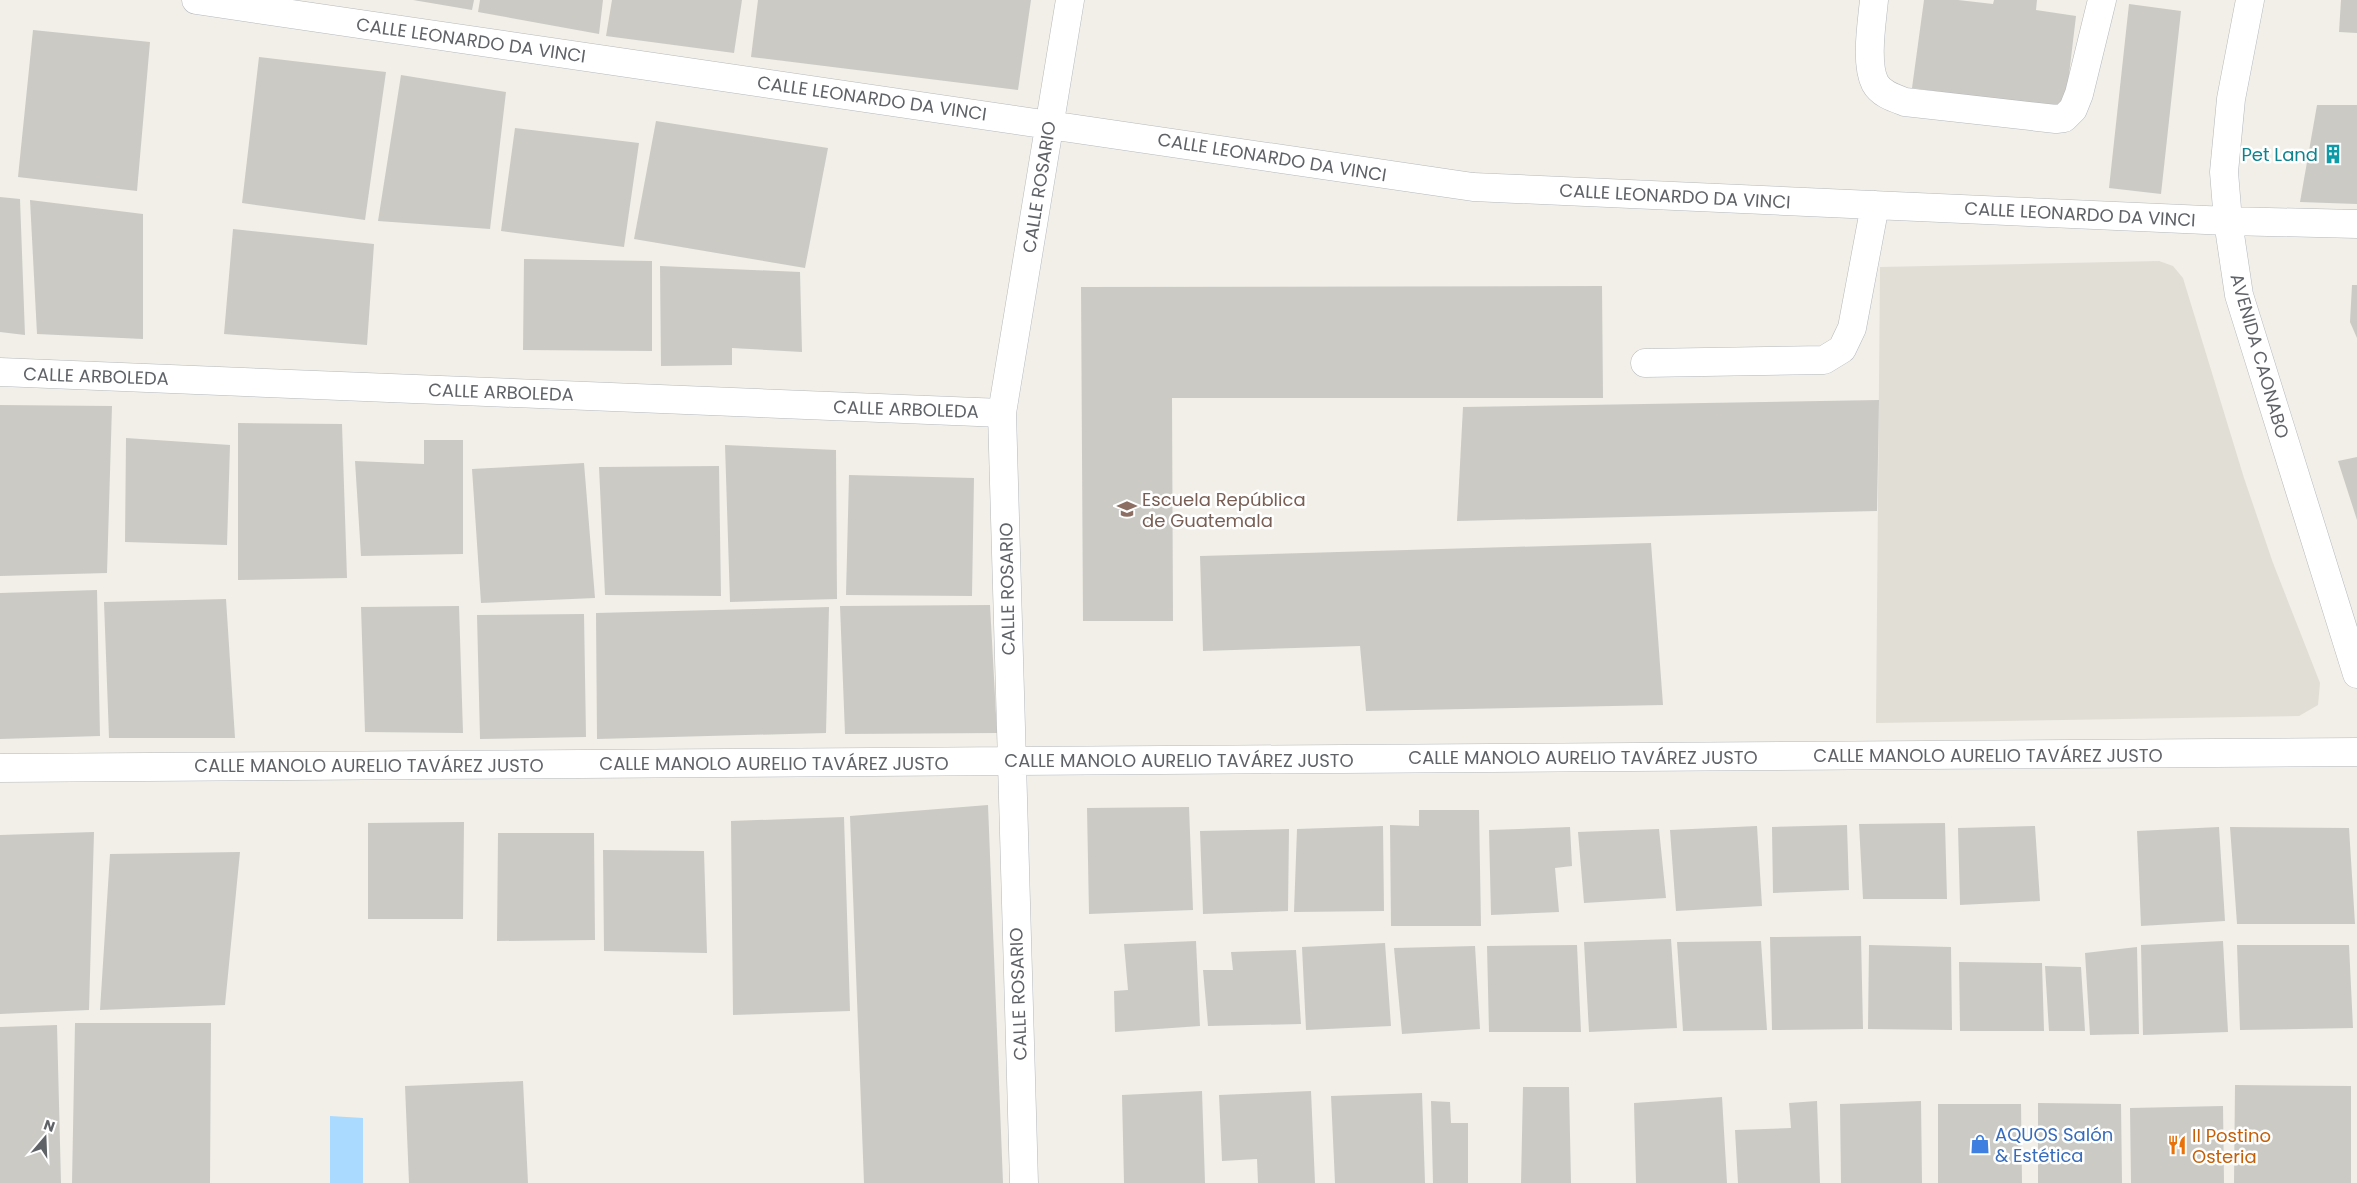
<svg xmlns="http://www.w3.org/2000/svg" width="2357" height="1183" font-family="Poppins,sans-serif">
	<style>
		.education { fill: #e1ded6 }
		.water { fill: #aadaff }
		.building { fill: #cccac5 }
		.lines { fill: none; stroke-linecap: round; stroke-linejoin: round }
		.minor-casing { stroke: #b5b8bc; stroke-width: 29 }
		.minor { stroke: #fff; stroke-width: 28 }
		.labels { text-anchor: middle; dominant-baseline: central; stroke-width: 5; stroke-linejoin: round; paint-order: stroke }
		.street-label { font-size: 18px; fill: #5f6368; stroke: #fff }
		.culture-label { font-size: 18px; fill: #0d838f; stroke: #fff; text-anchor: end }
		.education-label { font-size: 18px; fill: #785e54; stroke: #fff; text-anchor: start }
		.shop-label { font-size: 18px; fill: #366cbe; stroke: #fff; text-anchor: start }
		.food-label { font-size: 18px; fill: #c56008; stroke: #fff; text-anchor: start }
	</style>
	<rect width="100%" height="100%" fill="#f1efe8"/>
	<path class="education" d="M 2159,261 L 2173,266 L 2183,278 L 2244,478 L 2273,563 L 2320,683 L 2318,705 L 2299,716 L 1876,723 L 1880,267 Z"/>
	<path class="water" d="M 330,1116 L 363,1118 L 363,1183 L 330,1183 Z"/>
	<path class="building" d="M 413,0 L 474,0 L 472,10 Z
		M 480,0 L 603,0 L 599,34 L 478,12 Z
		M 612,0 L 742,0 L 734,53 L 606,36 Z
		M 758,0 L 1031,0 L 1018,90 L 751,57 Z
		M 1924,0 L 1958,0 L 1993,4 L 1994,0 L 2037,0 L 2036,10 L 2076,16 L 2065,108 L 1912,88 Z
		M 2341,0 L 2357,0 L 2357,33 L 2339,32 Z
		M 2129,4 L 2181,11 L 2161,194 L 2109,188 Z
		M 33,30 L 150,42 L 137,191 L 18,177 Z
		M 259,57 L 386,72 L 365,220 L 242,203 Z
		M 401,75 L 506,92 L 490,229 L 378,221 Z
		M 2317,105 L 2357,105 L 2357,204 L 2300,202 Z
		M 656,121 L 828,148 L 805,268 L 634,239 Z
		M 515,128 L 639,143 L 624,247 L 501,231 Z
		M 0,197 L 20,199 L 25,335 L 0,332 Z
		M 30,200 L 143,214 L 143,339 L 37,334 Z
		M 233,229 L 374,244 L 367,345 L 224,334 Z
		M 524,259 L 652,261 L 652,351 L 523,350 Z
		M 660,266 L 800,272 L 802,352 L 732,348 L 732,365 L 661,366 Z
		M 2352,285 L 2357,285 L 2357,338 L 2350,322 Z
		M 1602,286 L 1603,398 L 1172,398 L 1173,621 L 1083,621 L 1081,287 Z
		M 1879,400 L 1877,511 L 1457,521 L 1463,407 Z
		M 0,405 L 112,406 L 107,573 L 0,576 Z
		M 238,423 L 342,424 L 347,578 L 238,580 Z
		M 126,438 L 230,445 L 227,545 L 125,542 Z
		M 424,440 L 463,440 L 463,554 L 361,556 L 355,461 L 424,464 Z
		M 725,445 L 836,450 L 837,599 L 730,602 Z
		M 2357,457 L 2357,520 L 2338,461 Z
		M 584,463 L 595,598 L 481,603 L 472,469 Z
		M 719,466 L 721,596 L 605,595 L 599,467 Z
		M 849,475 L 974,478 L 972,596 L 846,595 Z
		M 1651,543 L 1663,705 L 1366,711 L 1360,646 L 1203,651 L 1200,556 Z
		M 97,590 L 100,736 L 0,739 L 0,593 Z
		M 226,599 L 235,738 L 109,738 L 104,602 Z
		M 990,605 L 997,733 L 845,734 L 840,606 Z
		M 459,606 L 463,733 L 365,732 L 361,607 Z
		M 829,607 L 826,733 L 597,739 L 596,613 Z
		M 584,614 L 586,737 L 480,739 L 477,615 Z
		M 988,805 L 1003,1183 L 864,1183 L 850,816 Z
		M 1189,807 L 1193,910 L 1089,914 L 1087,808 Z
		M 1419,810 L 1479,810 L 1481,926 L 1391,926 L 1390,825 L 1419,826 Z
		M 844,817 L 850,1011 L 733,1015 L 731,821 Z
		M 464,822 L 463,919 L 368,919 L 368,823 Z
		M 1945,823 L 1947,899 L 1863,899 L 1859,824 Z
		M 1847,825 L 1849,890 L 1773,893 L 1772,827 Z
		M 1383,826 L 1384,911 L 1294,912 L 1297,829 Z
		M 1757,826 L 1762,906 L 1676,911 L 1670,830 Z
		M 2035,826 L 2040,901 L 1960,905 L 1958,828 Z
		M 1570,827 L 1572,866 L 1555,868 L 1559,912 L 1491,915 L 1489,830 Z
		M 2219,827 L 2225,921 L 2141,926 L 2137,831 Z
		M 2230,827 L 2349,828 L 2355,924 L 2237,924 Z
		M 1289,829 L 1288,911 L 1203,914 L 1200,831 Z
		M 1659,829 L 1666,898 L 1584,903 L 1578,832 Z
		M 94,832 L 89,1010 L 0,1014 L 0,835 Z
		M 498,833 L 594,833 L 595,940 L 497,941 Z
		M 603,850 L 704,851 L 707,953 L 604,951 Z
		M 240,852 L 225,1005 L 100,1010 L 110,854 Z
		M 1861,936 L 1863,1029 L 1772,1030 L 1770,937 Z
		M 1671,939 L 1677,1028 L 1589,1032 L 1584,942 Z
		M 1196,941 L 1200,1026 L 1115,1032 L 1114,991 L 1128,990 L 1124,944 Z
		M 1761,941 L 1767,1030 L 1683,1031 L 1677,942 Z
		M 2223,941 L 2228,1032 L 2143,1035 L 2141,945 Z
		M 1385,943 L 1391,1026 L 1306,1030 L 1302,947 Z
		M 1577,945 L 1581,1032 L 1489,1032 L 1487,946 Z
		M 1869,945 L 1951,947 L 1952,1030 L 1868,1029 Z
		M 2237,945 L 2349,945 L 2353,1028 L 2240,1030 Z
		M 1475,946 L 1480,1029 L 1402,1034 L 1394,948 Z
		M 2137,947 L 2139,1034 L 2090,1035 L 2085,953 Z
		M 1296,950 L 1301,1024 L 1208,1026 L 1203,970 L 1233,970 L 1231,952 Z
		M 1959,962 L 2042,963 L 2044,1031 L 1960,1031 Z
		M 2045,966 L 2081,967 L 2085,1031 L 2049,1031 Z
		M 75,1023 L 211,1023 L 210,1183 L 72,1183 Z
		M 57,1025 L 61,1183 L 0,1183 L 0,1027 Z
		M 523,1081 L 528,1183 L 409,1183 L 405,1086 Z
		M 2235,1085 L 2351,1086 L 2351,1183 L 2234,1183 Z
		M 1523,1087 L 1569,1087 L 1571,1183 L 1521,1183 Z
		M 1202,1091 L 1205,1183 L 1124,1183 L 1122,1095 Z
		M 1311,1091 L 1315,1183 L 1258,1183 L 1257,1159 L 1222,1161 L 1219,1095 Z
		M 1422,1093 L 1425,1183 L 1335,1183 L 1331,1096 Z
		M 1722,1097 L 1727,1183 L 1636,1183 L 1634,1103 Z
		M 1431,1101 L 1450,1102 L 1451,1123 L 1468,1123 L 1468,1183 L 1433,1183 Z
		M 1817,1101 L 1820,1183 L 1738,1183 L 1735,1130 L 1791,1128 L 1789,1103 Z
		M 1921,1101 L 1922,1183 L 1841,1183 L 1840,1104 Z
		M 2038,1103 L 2121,1104 L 2122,1183 L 2038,1183 Z
		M 1938,1104 L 2021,1104 L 2022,1183 L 1938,1183 Z
		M 2223,1106 L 2224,1183 L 2131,1183 L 2130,1108 Z"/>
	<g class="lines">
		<defs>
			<path id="minor" d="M 196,0 L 1473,187 L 2228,221 L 2357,224
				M 1874,0 C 1872,22 1865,63 1875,83 C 1881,94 1894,98 1905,102 L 2056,119 L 2064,118 L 2073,109 L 2079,94 L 2102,0
				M 2250,0 L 2231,99 L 2224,172 L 2228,221 L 2239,295 L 2357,674
				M 1645,363 L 1824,360 L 1842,349 L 1852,328 L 1875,205
				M 0,372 L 1002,413
				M 0,768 L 2357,752
				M 1024,1183 L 1002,413 L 1070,0"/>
		</defs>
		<use href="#minor" class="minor-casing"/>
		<use href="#minor" class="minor"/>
	</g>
	<defs>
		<symbol id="building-bare" viewBox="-9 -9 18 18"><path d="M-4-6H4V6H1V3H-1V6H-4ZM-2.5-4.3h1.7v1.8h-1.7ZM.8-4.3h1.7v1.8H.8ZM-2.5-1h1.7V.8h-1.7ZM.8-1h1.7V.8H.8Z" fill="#0f9aa8" stroke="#fff" stroke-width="2.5" paint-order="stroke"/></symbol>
		<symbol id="university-bare" viewBox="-9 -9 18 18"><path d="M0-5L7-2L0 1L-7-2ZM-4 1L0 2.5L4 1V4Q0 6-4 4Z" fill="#8d6e63" stroke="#fff" stroke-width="2.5" paint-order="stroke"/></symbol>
		<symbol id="shop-bare" viewBox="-9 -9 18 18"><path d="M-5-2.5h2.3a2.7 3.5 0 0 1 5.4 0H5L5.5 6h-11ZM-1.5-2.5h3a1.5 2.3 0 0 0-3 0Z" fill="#3f7fe0" stroke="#fff" stroke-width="2.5" paint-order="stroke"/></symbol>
		<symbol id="restaurant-bare" viewBox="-9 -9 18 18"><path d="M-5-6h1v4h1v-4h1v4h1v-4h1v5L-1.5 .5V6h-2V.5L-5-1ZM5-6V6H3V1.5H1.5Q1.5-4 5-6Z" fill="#e8710a" stroke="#fff" stroke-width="2.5" paint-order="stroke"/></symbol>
	</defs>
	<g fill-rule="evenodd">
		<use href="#building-bare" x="2319" y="140" width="28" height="28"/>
		<use href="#university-bare" x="1113" y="495" width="28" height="28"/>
		<use href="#shop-bare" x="1966" y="1130" width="28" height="28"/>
		<use href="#restaurant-bare" x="2163" y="1131" width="28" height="28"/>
	</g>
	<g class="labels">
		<g class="street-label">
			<text transform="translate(471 40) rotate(8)">CALLE LEONARDO DA VINCI</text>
			<text transform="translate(872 98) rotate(8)">CALLE LEONARDO DA VINCI</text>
			<text transform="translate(1272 157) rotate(9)">CALLE LEONARDO DA VINCI</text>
			<text transform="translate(1039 187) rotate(-81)">CALLE ROSARIO</text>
			<text transform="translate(1675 196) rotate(3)">CALLE LEONARDO DA VINCI</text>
			<text transform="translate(2080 214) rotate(3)">CALLE LEONARDO DA VINCI</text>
			<text transform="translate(2260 356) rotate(74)">AVENIDA CAONABO</text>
			<text transform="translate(96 376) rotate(2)">CALLE ARBOLEDA</text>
			<text transform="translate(501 392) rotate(2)">CALLE ARBOLEDA</text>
			<text transform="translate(906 409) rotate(2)">CALLE ARBOLEDA</text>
			<text transform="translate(1007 589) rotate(-91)">CALLE ROSARIO</text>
			<text x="1988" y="755">CALLE MANOLO AURELIO TAVÁREZ JUSTO</text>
			<text x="1583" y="757">CALLE MANOLO AURELIO TAVÁREZ JUSTO</text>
			<text x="1179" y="760">CALLE MANOLO AURELIO TAVÁREZ JUSTO</text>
			<text x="774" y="763">CALLE MANOLO AURELIO TAVÁREZ JUSTO</text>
			<text x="369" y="765">CALLE MANOLO AURELIO TAVÁREZ JUSTO</text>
			<text transform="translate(1018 994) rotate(-92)">CALLE ROSARIO</text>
		</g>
		<g class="culture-label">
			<text x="2318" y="154">Pet Land</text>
		</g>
		<g class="education-label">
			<text x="1142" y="499">Escuela República<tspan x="1142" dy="21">de Guatemala</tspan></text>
		</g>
		<g class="shop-label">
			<text x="1995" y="1134">AQUOS Salón<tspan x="1995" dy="21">&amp; Estética</tspan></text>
		</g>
		<g class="food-label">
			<text x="2192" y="1135">Il Postino<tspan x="2192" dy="21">Osteria</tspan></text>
		</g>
	</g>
	<g transform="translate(45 1138) rotate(19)" stroke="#ffffff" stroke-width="4" paint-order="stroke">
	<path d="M0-4L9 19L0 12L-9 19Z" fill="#5f6368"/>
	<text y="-8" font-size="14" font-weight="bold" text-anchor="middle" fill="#5f6368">N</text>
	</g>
</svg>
